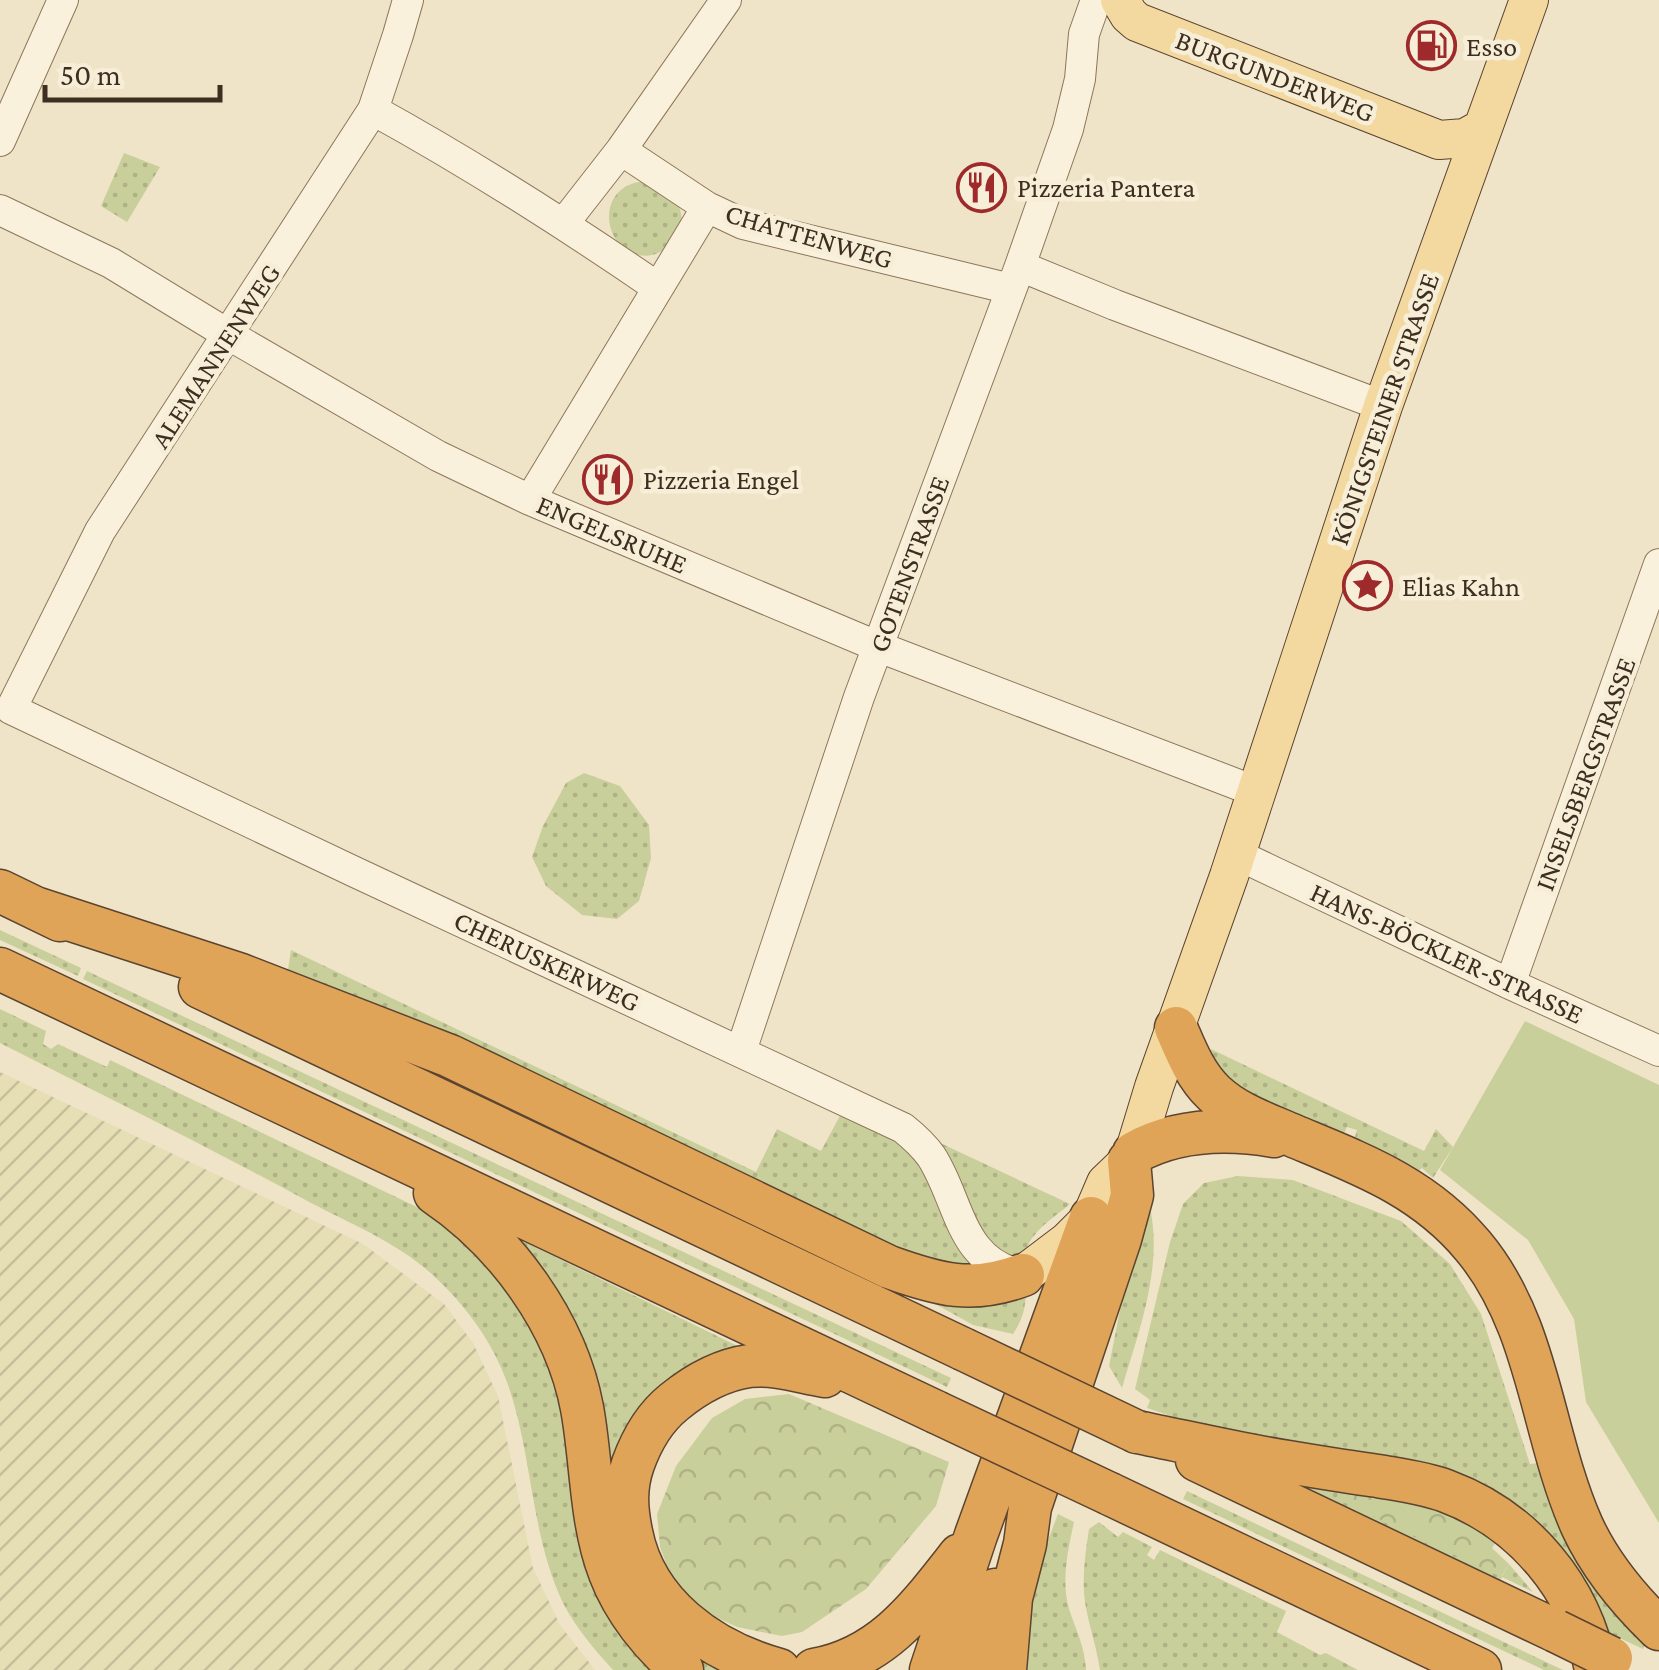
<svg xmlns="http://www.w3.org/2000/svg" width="1659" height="1670" font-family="'Crimson Pro',serif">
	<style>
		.farmland { fill: url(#farmland-furrows) }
		.grass { fill: url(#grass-dots) }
		.forest { fill: url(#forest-crowns) }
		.garden { fill: #c9cf9b }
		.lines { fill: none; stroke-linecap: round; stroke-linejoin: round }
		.minor-casing { stroke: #8d765c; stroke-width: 32 }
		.major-casing { stroke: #5b4430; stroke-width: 40 }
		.highway-casing { stroke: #5b4430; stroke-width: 45 }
		.minor { stroke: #faf1dc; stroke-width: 30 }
		.major { stroke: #f3d9a0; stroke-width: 38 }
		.highway { stroke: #e0a458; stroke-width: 42 }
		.highway-bridge-casing { stroke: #5b4430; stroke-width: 45; stroke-linecap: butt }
		.highway-bridge { stroke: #e0a458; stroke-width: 42 }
		.labels { text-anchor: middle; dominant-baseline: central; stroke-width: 9; stroke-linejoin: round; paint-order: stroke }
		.poi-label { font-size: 28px; fill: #3d2e20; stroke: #f7eed8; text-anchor: start }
		.street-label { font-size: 28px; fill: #3d2e20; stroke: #f7eed8 }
	</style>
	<defs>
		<pattern id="farmland-furrows" width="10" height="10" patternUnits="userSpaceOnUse" patternTransform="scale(2.5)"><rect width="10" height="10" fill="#e6deb5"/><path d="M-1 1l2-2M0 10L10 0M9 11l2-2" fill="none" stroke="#c6bf9b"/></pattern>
		<pattern id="grass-dots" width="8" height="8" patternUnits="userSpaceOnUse" patternTransform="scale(2.5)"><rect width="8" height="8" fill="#c9cf9b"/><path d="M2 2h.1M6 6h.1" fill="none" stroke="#aeb285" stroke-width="1.8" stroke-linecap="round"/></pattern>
		<pattern id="forest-crowns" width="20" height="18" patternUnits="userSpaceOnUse" patternTransform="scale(2.5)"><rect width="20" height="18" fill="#c9cf9b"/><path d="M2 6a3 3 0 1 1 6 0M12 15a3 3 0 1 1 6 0" fill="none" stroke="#aeb285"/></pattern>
	</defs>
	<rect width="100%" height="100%" fill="#f0e4c8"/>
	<path class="farmland" d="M 0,1072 L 363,1244 L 444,1304 L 473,1343 L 498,1396 L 533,1568 L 560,1625 L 595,1670 L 0,1670 Z"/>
	<path class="grass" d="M 124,153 L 160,167 L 127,222 L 101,206 Z
		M 651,180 C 663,187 673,194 679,207 C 690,231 664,261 638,255 C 606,248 597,199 629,185 C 635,182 645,181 651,180 Z
		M 584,773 L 620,786 L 649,825 L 651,858 L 639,901 L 617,919 L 582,915 L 546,886 L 532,857 L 543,826 L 566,783 Z
		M 0,930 L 81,968 L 78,976 L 0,940 Z
		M 291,950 L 756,1172 L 777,1129 L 821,1151 L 842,1112 L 913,1148 L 991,1274 L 958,1276 L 287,976 Z
		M 87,971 L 951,1378 L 947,1387 L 83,979 Z
		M 0,1009 L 46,1031 L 43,1044 L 51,1049 L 58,1044 L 107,1067 L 110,1060 L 442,1219 L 468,1239 L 539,1331 L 657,1670 L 613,1670 C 594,1649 576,1628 563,1603 C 530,1534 533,1454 507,1382 C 493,1344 469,1310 440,1282 C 405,1246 355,1226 311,1203 C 209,1147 104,1096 0,1043 Z
		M 1211,1049 L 1424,1151 L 1436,1129 L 1453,1147 L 1433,1178 L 1422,1168 L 1417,1172 L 1401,1160 L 1354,1140 L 1357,1130 L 1347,1127 L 1343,1136 L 1255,1109 L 1209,1065 Z
		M 921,1134 L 1070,1204 C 1051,1220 1027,1233 1024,1260 L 989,1249 Z
		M 1238,1176 L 1293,1180 L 1401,1221 L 1450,1264 L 1481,1314 L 1530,1464 L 1538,1463 L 1647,1642 L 1643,1649 L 1598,1628 L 1549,1544 L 1147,1408 L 1150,1400 L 1135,1389 L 1170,1242 L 1183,1204 L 1204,1183 Z
		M 1150,1207 C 1163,1269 1139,1330 1122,1388 L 1109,1366 L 1130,1259 Z
		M 506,1233 L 752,1353 C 740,1356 727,1358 715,1363 C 676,1379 646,1407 628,1445 C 624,1454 617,1464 615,1473 C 614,1480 614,1489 614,1496 C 610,1573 669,1637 734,1670 L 704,1670 L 680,1653 L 647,1614 L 625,1576 L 615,1546 L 608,1514 L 604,1470 L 582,1368 L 561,1315 L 537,1277 L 502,1237 Z
		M 1026,1288 C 1026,1307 1023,1319 1013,1334 L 973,1325 L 921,1296 Z
		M 1292,1473 L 1473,1522 L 1502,1576 L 1509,1564 L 1533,1592 L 1502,1577 L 1499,1583 L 1296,1487 Z
		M 1187,1491 L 1563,1670 L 1544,1670 L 1183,1499 Z
		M 1058,1514 L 1074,1522 C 1068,1550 1061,1581 1069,1609 C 1076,1630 1085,1647 1086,1670 L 1014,1670 L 1034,1577 Z
		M 1099,1522 L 1118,1537 L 1123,1532 L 1152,1547 L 1147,1555 L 1154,1560 L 1160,1550 L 1286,1611 L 1277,1632 L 1320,1655 L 1326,1653 L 1358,1670 L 1100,1670 C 1097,1649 1090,1629 1086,1608 C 1081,1583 1085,1555 1089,1529 Z"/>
	<path class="forest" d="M 789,1394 L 949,1462 L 936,1506 L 866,1589 L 802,1632 L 782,1636 L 737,1627 L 701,1610 L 673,1582 L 660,1547 L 657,1514 L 676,1466 L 712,1418 L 745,1399 Z
		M 1397,1493 L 1425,1500 L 1497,1540 L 1492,1548 L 1509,1564 L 1501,1577 L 1341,1501 L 1349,1494 Z"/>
	<path class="garden" d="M 1525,1021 L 1659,1085 L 1659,1523 L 1586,1402 L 1574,1319 L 1528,1240 L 1440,1170 Z"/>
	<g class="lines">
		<defs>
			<path id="minor" d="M 408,0 L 398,35 L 373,110 L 100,531 L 11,709 L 357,873 L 903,1128 C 913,1136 923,1145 931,1156 C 960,1200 959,1263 1023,1275
				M 373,110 C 471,164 565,224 657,287
				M 0,141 L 63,0
				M 621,150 L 707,207 L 743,224 L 1011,289
				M 0,210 L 111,263 L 229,335 L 438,456 L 530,500 L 879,647 L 1257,792
				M 564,223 L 621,150 L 726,0
				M 1020,266 L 1115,305 L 1383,406
				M 530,500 L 707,207
				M 1236,854 L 1510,984 L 1659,1051
				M 1510,984 L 1659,564
				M 741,1051 L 859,697 L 1020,266 L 1068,129 L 1080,79 L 1084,34 L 1096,0"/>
			<path id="major" d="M 1120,0 L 1129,15 L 1137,22 L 1439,140 L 1465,138 L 1483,128
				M 1023,1275 L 1068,1241 L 1091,1218 L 1106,1183 L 1129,1161 L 1134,1153 L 1154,1087 L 1229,876 L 1383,406 L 1529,0"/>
			<path id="highway" d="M 0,891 L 60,920
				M 35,908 L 241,975 L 450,1056 L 889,1267 C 939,1285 972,1294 1023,1275
				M 0,969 L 936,1412
				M 200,987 L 963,1349
				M 1176,1028 C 1186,1051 1195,1075 1214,1093 C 1236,1114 1267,1124 1294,1136 C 1361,1164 1424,1187 1473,1246 C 1540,1326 1541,1434 1582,1526 C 1600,1565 1629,1600 1659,1629
				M 1134,1153 C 1177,1129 1226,1128 1274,1136
				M 435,1193 C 506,1241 566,1323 582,1408 C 592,1462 590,1521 610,1573 C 624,1610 652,1645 682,1670
				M 1137,1432 C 1187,1442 1237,1454 1288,1462 C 1318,1467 1348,1472 1378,1476 C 1401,1480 1425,1483 1446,1491 C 1524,1520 1581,1588 1596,1670
				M 1197,1460 L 1556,1631
				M 1110,1494 L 1480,1670
				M 779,1670 C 710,1651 645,1605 631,1532 C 626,1508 625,1487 633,1464 C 642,1439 654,1418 674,1402 C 696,1384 721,1370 749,1366 C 774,1363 801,1372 825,1376
				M 814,1670 C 883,1658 919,1607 960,1555
				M 931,1670 L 976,1535 L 1091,1218
				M 967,1670 L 995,1590
				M 1005,1670 L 1011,1598 L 1025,1544 L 1030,1507 L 1120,1239 L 1132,1195 L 1129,1161"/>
		</defs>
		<use href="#minor" class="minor-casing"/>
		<use href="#major" class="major-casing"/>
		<use href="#highway" class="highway-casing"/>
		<use href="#minor" class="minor"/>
		<use href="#major" class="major"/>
		<use href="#highway" class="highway"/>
		<defs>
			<path id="highway-bridge" d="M 963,1349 L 1137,1432
				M 936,1412 L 1110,1494
				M 1556,1631 L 1611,1658"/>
		</defs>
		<use href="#highway-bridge" class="highway-bridge-casing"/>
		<use href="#highway-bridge" class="highway-bridge"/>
	</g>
	<defs>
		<symbol id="fuel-ring" viewBox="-11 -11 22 22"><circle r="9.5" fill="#f7eed8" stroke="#9e2a2b" stroke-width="1.5"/><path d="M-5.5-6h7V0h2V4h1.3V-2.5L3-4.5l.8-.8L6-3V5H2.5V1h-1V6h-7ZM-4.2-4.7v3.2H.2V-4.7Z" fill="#9e2a2b"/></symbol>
		<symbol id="restaurant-ring" viewBox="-11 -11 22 22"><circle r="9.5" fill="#f7eed8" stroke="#9e2a2b" stroke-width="1.5"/><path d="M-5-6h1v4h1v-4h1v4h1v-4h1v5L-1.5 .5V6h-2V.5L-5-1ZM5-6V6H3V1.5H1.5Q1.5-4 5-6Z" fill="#9e2a2b"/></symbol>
		<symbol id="sight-ring" viewBox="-11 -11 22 22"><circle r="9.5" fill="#f7eed8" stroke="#9e2a2b" stroke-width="1.5"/><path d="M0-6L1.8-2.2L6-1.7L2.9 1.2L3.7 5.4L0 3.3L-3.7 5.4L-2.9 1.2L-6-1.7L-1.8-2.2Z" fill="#9e2a2b"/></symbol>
	</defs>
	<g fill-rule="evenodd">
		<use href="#fuel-ring" x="1404" y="18" width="55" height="55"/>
		<use href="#restaurant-ring" x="954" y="160" width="55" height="55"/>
		<use href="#restaurant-ring" x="580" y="452" width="55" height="55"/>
		<use href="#sight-ring" x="1340" y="558" width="55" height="55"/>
	</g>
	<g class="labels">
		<g class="poi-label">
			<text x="1466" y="46">Esso</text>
			<text x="1017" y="187">Pizzeria Pantera</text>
			<text x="643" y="479">Pizzeria Engel</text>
			<text x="1402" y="586">Elias Kahn</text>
		</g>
		<g class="street-label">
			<text transform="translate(1275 76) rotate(21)">BURGUNDERWEG</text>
			<text transform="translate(809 236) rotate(16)">CHATTENWEG</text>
			<text transform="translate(215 356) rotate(-57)">ALEMANNENWEG</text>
			<text transform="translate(1384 409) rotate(-71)">KÖNIGSTEINER STRASSE</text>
			<text transform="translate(612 534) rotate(23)">ENGELSRUHE</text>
			<text transform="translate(909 564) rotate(-70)">GOTENSTRASSE</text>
			<text transform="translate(1585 774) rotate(-70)">INSELSBERGSTRASSE</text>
			<text transform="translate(1447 953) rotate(25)">HANS-BÖCKLER-STRASSE</text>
			<text transform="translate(547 961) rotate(25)">CHERUSKERWEG</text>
		</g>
	</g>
	<path d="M45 85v15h175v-15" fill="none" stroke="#3d2e20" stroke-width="5"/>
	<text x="60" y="85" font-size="30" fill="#3d2e20" stroke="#f7eed8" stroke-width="8" paint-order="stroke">50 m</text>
</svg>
